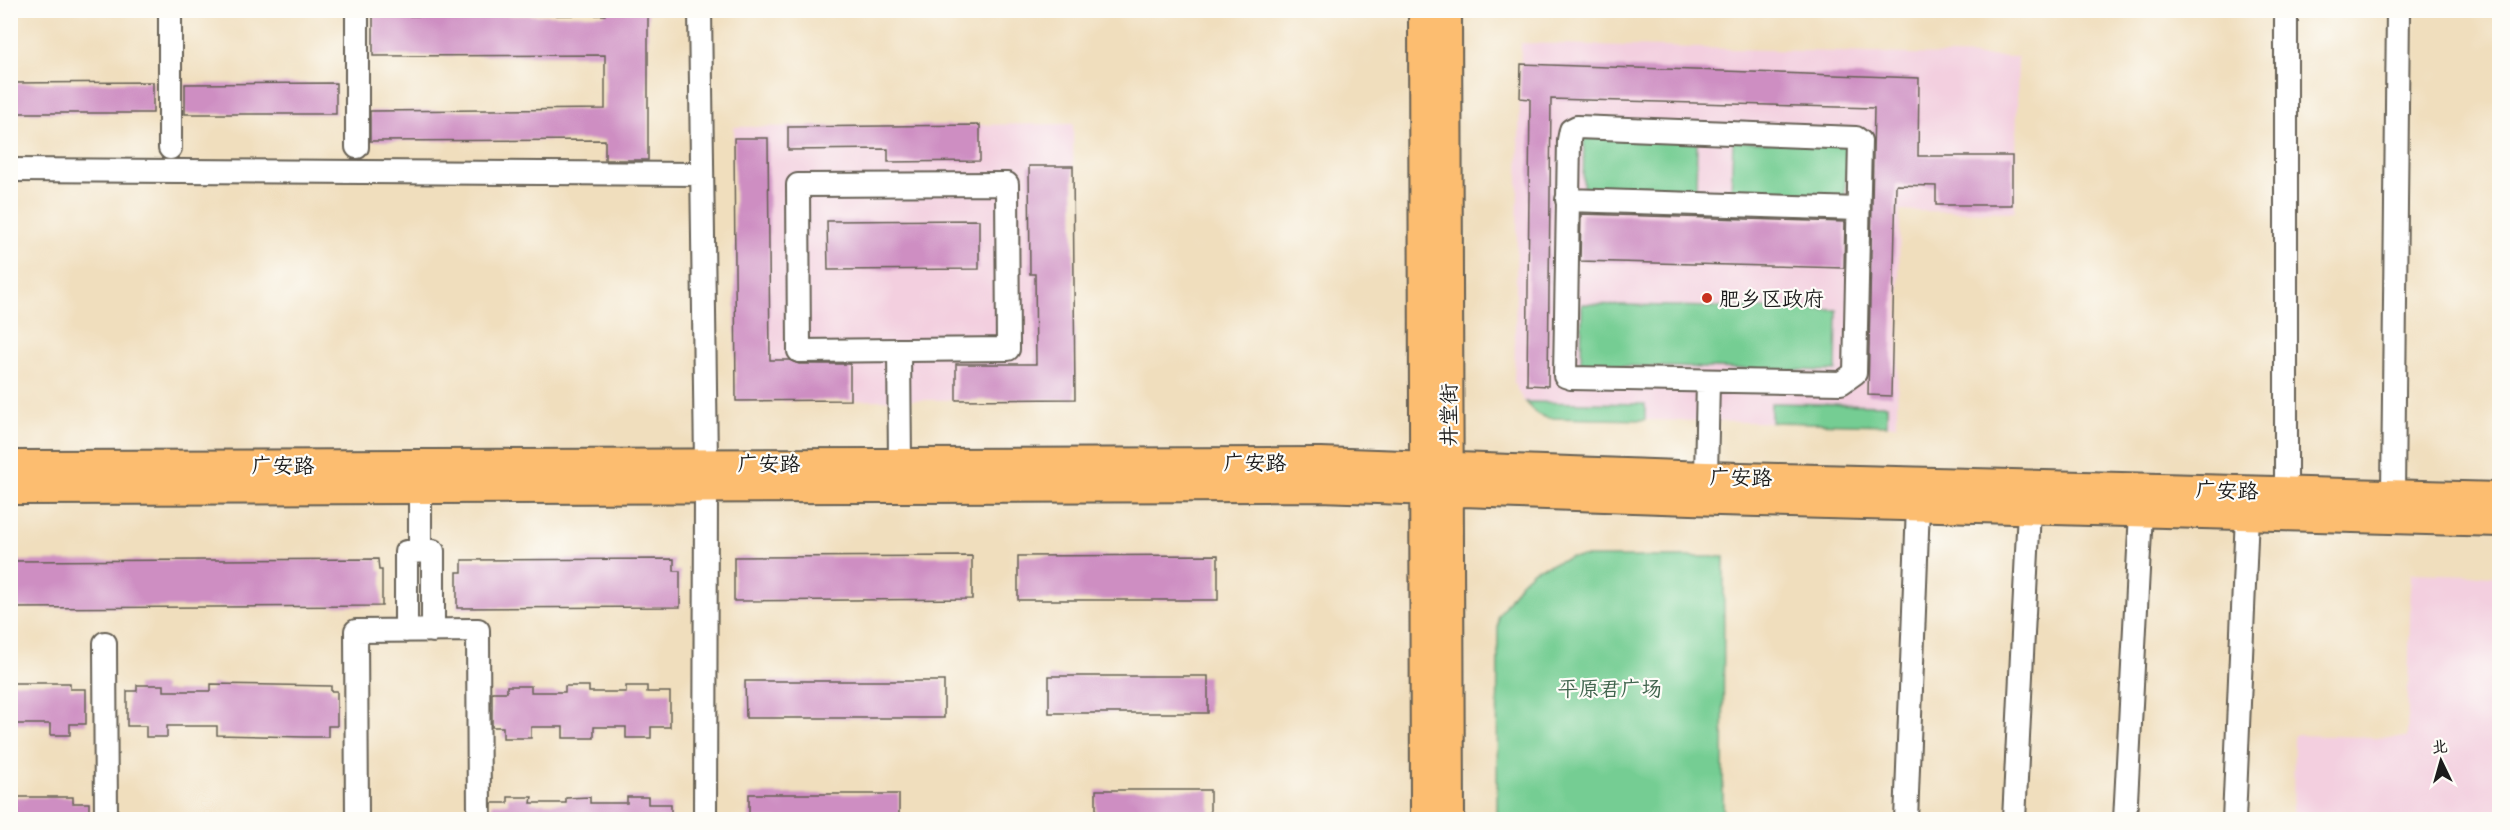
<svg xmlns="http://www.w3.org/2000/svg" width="2510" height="830" font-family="'Patrick Hand','LXGW WenKai TC',sans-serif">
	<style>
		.built { fill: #f3cfdf }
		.green { fill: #74cd93; stroke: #487458; stroke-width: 1.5 }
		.building { fill: #ce8ec2 }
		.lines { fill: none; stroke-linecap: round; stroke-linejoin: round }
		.minor-casing { stroke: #666054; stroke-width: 26 }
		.major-casing { stroke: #666054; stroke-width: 32 }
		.minor { stroke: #fff; stroke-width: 22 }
		.major { stroke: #fcbd6f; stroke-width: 28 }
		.poi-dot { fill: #c8321e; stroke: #fdfcf7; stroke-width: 2 }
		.labels { text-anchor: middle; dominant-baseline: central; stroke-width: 4.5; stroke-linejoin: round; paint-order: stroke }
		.poi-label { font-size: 21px; fill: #1c1c1c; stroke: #fdfcf7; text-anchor: start }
		.street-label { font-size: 21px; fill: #1c1c1c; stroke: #fdfcf7 }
		.park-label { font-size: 21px; fill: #3f634c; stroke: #fdfcf7 }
	</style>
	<rect width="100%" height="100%" fill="#fdfcf7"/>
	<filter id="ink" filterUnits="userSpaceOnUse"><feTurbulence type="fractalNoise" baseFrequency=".0167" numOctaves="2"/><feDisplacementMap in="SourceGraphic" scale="12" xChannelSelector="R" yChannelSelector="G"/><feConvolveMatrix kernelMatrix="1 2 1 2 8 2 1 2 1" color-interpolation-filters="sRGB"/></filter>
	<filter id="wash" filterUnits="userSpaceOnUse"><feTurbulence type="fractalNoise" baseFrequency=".008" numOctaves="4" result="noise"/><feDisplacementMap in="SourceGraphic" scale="24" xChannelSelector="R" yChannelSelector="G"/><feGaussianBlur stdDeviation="1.35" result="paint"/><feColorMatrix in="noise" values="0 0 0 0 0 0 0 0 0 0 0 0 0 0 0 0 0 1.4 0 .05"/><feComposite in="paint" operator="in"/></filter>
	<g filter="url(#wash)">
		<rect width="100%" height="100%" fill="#f0debd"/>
		<path class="built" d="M 1521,43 L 2018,57 L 2015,212 L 1900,211 L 1897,425 L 1547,418 L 1537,414 L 1523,401 L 1514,383 Z
			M 1073,124 L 1075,399 L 736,401 L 734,127 Z
			M 2411,573 L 2499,576 L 2499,819 L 2293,819 L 2294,735 L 2407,738 Z"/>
		<path class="green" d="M 1584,137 L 1697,140 L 1696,193 L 1583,189 Z
			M 1733,141 L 1847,145 L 1845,197 L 1731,194 Z
			M 1582,304 L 1837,310 L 1836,371 L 1581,365 Z
			M 1525,402 L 1645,404 L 1645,420 L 1547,418 L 1537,414 Z
			M 1771,403 L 1887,405 L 1887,425 L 1771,422 Z
			M 1571,557 L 1724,557 L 1723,819 L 1497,819 L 1498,616 L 1521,582 L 1534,570 Z"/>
		<g id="blocks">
			<path class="building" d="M 605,10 L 648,10 L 648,160 L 605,160 L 605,140 L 370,141 L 370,111 L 605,109 L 605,55 L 373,56 L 373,16 L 605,15 Z
				M 1521,64 L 1919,78 L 1918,156 L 2012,156 L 2012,205 L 1936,205 L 1936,186 L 1896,185 L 1891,396 L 1868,395 L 1874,108 L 1551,99 L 1548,386 L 1527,385 L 1530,99 L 1520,98 Z
				M 153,82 L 153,113 L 10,113 L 10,83 Z
				M 336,83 L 336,114 L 185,114 L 185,84 Z
				M 980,125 L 980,161 L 888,162 L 888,149 L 788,150 L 788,127 Z
				M 734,138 L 768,138 L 770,360 L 789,360 L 799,364 L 850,364 L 850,400 L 736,401 Z
				M 1029,166 L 1073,166 L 1075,399 L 956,400 L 956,364 L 1036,364 L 1035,274 L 1030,274 Z
				M 1581,214 L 1845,222 L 1844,268 L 1580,261 Z
				M 979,220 L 979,269 L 828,270 L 827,221 Z
				M 1218,555 L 1218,600 L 1018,600 L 1018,556 Z
				M 972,556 L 972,599 L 734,601 L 734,557 Z
				M 378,559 L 379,570 L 382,570 L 382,606 L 10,608 L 10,561 Z
				M 674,559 L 674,571 L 680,571 L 680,607 L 457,608 L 457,572 L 462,572 L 462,560 Z
				M 1049,676 L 1208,676 L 1208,713 L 1049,713 Z
				M 745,681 L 944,681 L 944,718 L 746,718 Z
				M 10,683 L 70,683 L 70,689 L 86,689 L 86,724 L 70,724 L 70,735 L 50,735 L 50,724 L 10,724 Z
				M 211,684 L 331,686 L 331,691 L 337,691 L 337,726 L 328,726 L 328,737 L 305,737 L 217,735 L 217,726 L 167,726 L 167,737 L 146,737 L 146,726 L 127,726 L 127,691 L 137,691 L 137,685 L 164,685 L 164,691 L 211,691 Z
				M 507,686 L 531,686 L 531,692 L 565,692 L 565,686 L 589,686 L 589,692 L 626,692 L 626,686 L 647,686 L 647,692 L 670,692 L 670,727 L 651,727 L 651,738 L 626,738 L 626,727 L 594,727 L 594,738 L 563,738 L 563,727 L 531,727 L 531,738 L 503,738 L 503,727 L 492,727 L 492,692 L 507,692 Z
				M 1096,790 L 1210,790 L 1210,819 L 1096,819 Z
				M 749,794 L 899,794 L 899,819 L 749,819 Z
				M 10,797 L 73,797 L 73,803 L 89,803 L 89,819 L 10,819 Z
				M 508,797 L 532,797 L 531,803 L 566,803 L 566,798 L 590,797 L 590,803 L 627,803 L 627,797 L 648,797 L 648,804 L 671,804 L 671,819 L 492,819 L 492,803 L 508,803 Z"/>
		</g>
	</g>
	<g filter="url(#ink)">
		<use href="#blocks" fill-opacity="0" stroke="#666054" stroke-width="1.5"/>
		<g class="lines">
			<defs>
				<path id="minor" d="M 170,10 L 170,148
					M 357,10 L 357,147
					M 700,10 L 706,463
					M 1577,127 L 1856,138 L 1860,141 L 1855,373 L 1841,383 L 1571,378 L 1565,376 L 1569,140 L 1571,130 Z
					M 10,170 L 702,174
					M 1007,184 L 1008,349 L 799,351 L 798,185 Z
					M 1567,200 L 1859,209
					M 899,350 L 900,462
					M 1706,476 L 1708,381
					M 420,489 L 420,551
					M 2286,492 L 2286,10
					M 2393,494 L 2398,10
					M 406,631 L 406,552 L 433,551 L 433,631
					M 105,643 L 106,820
					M 357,820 L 356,631 L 478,630 L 479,820
					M 705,820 L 706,488
					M 1906,820 L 1918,506
					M 2014,820 L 2029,510
					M 2125,820 L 2141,512
					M 2234,820 L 2247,515"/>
				<path id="major" d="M 1423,10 L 1425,820
					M 1447,10 L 1450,820
					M 10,465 L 1321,462 L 1706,476 L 2500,497
					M 10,490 L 1320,487 L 1720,501 L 2500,522"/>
			</defs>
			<use href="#minor" class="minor-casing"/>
			<use href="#major" class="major-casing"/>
			<use href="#minor" class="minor"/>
			<use href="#major" class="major"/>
		</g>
	</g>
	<circle class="poi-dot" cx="1707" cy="298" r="6"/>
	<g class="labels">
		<g class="poi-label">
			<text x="1719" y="298">肥乡区政府</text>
		</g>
		<g class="street-label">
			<text transform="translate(1448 415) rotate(-90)">井堂街</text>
			<text x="1255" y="462">广安路</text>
			<text x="769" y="463">广安路</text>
			<text x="283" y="465">广安路</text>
			<text transform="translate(1741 477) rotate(1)">广安路</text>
			<text transform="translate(2227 490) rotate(2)">广安路</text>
		</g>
		<g class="park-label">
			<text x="1610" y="688">平原君广场</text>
		</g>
	</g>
	<rect width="2510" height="830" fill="none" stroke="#fdfcf7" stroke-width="36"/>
	<g transform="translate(2441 761) rotate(355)" stroke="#fdfcf7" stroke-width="4.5" paint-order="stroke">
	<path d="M0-4.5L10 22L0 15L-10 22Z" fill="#1c1c1c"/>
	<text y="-9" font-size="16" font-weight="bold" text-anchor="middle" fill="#1c1c1c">北</text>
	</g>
</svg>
